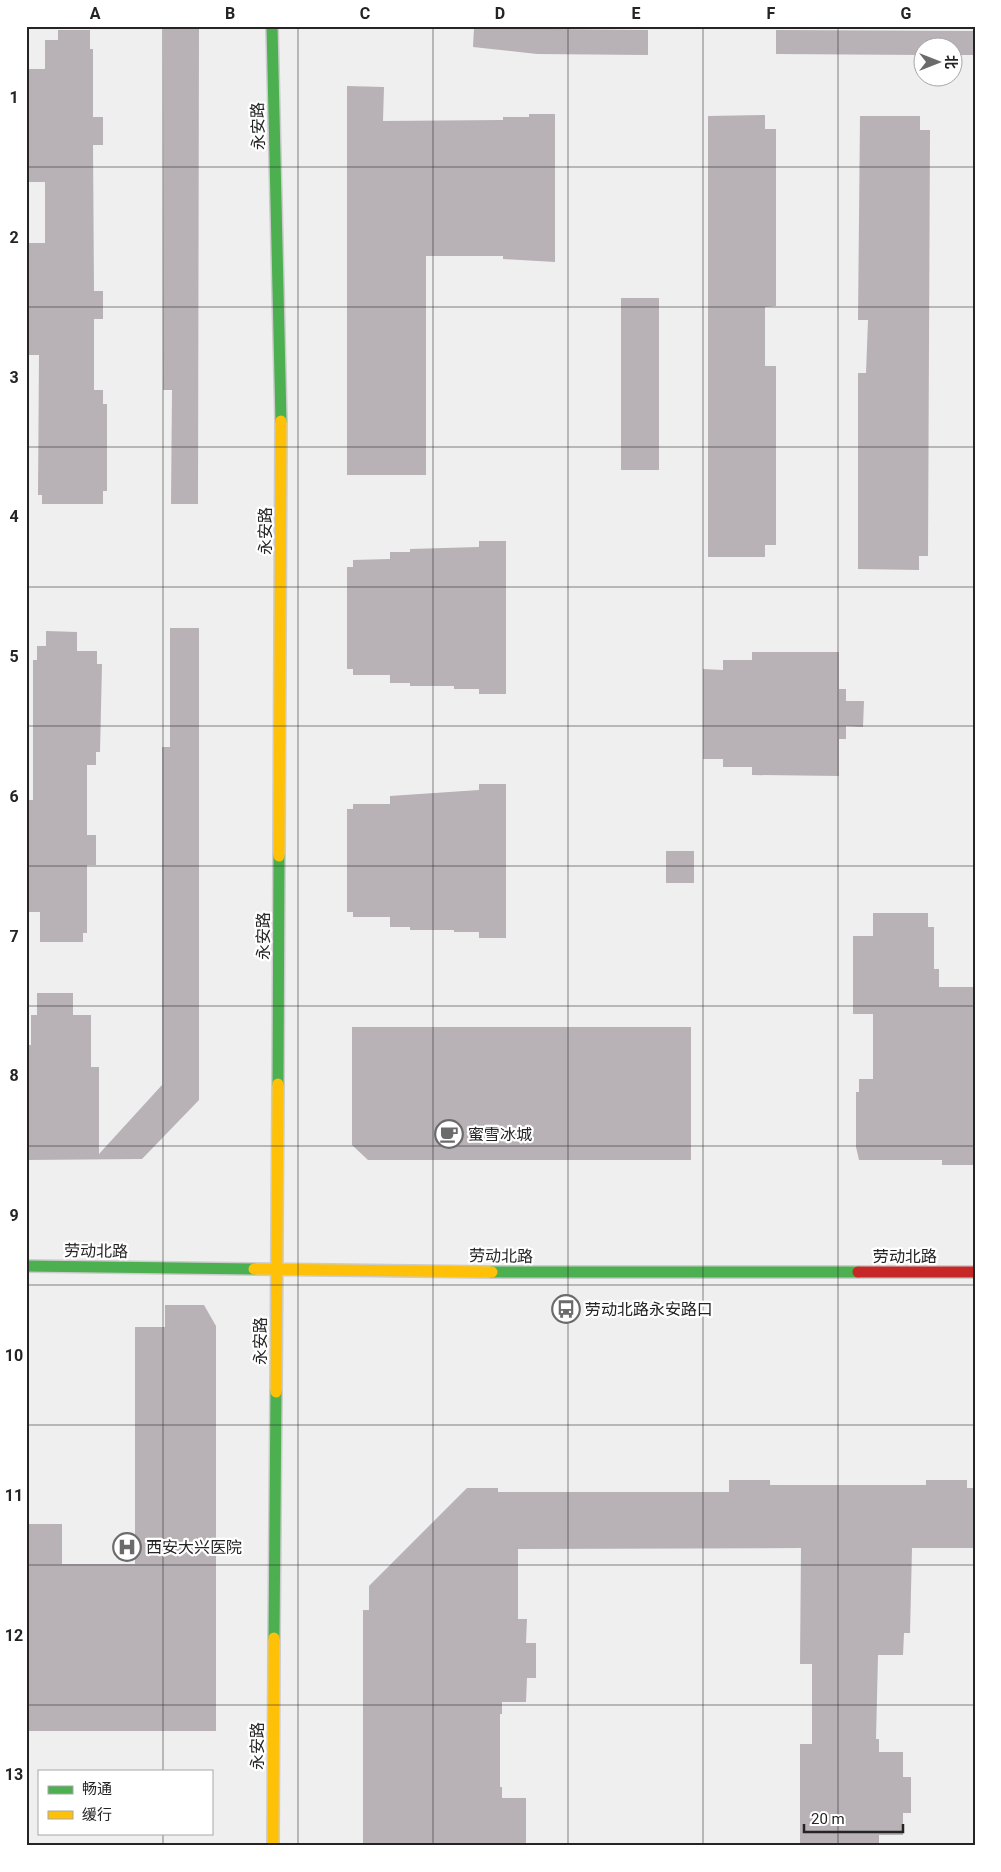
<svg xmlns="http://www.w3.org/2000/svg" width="1001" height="1872" font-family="Roboto,'Noto Sans SC',sans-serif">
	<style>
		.building { fill: #b8b1b5 }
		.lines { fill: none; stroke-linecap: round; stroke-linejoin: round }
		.fast-casing { stroke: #cccccd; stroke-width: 14 }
		.slow-casing { stroke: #cccccd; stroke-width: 14 }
		.jam-casing { stroke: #cccccd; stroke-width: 14 }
		.fast { stroke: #4caf50; stroke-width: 11 }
		.slow { stroke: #ffc107; stroke-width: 11 }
		.jam { stroke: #c62828; stroke-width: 11 }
		.grid { fill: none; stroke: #242425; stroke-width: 1; stroke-opacity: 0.55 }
		.labels { text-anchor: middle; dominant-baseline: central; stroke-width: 4.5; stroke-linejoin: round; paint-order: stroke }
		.street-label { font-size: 16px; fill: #242425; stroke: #fff }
		.poi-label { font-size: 16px; fill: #242425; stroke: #fff; text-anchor: start }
		.neatline { fill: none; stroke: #242425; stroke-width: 2 }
		.grid-label { font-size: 16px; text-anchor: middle; font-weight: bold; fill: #242425 }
	</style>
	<rect width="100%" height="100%" fill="#efeff0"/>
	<path class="building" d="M 164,26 L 199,26 L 198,504 L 171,504 L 172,390 L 163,390 Z
		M 474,28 L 648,30 L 648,55 L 537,54 L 473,47 Z
		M 58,30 L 90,30 L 90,49 L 93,49 L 93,117 L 103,117 L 103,145 L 93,145 L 94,291 L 103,291 L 103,319 L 94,319 L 94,390 L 103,390 L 103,404 L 107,404 L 107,491 L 103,491 L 103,504 L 42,504 L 42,495 L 38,495 L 39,355 L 26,355 L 26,243 L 45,243 L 45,182 L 26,182 L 26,69 L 45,69 L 45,40 L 58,40 Z
		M 776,30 L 975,31 L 975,55 L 954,55 L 954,48 L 924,48 L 924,55 L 776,54 Z
		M 347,86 L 384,87 L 383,121 L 503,120 L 503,117 L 529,117 L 529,114 L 555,114 L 555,262 L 503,259 L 503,256 L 426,256 L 426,475 L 347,475 Z
		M 765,115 L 765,129 L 776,129 L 776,306 L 765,307 L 765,366 L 776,366 L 776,545 L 765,545 L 765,557 L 708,557 L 708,116 Z
		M 860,116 L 920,116 L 920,130 L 930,130 L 928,556 L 919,556 L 919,570 L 858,569 L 858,373 L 866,373 L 868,320 L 858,320 Z
		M 621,298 L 659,298 L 659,470 L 621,470 Z
		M 479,541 L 506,541 L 506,694 L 479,694 L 479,689 L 454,689 L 454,686 L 410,686 L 410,683 L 390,683 L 390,675 L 353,675 L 353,669 L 347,669 L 347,567 L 353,567 L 353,560 L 390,559 L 390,552 L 410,552 L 410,549 L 479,547 Z
		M 170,628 L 199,628 L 199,1100 L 142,1159 L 26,1160 L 26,1045 L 31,1045 L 31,1015 L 37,1015 L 37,993 L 73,993 L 73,1015 L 91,1015 L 91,1067 L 99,1067 L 99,1154 L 162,1085 L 162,747 L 170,747 Z
		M 46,631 L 77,632 L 77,651 L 97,651 L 97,664 L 102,664 L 100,752 L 96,752 L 96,765 L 87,765 L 87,835 L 96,835 L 96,865 L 87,865 L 87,933 L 83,933 L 83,942 L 40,942 L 40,912 L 26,912 L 26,800 L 33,800 L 33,660 L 37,660 L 37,646 L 46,646 Z
		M 752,652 L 839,652 L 839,689 L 846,689 L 846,701 L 864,701 L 863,727 L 846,726 L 846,739 L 839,739 L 839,776 L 752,775 L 752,767 L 723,767 L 723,759 L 703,759 L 703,669 L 723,670 L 723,660 L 752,660 Z
		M 479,784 L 506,784 L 506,938 L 479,938 L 479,932 L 454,932 L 454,930 L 410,930 L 410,927 L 390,927 L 390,917 L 353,917 L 353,912 L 347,912 L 347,809 L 353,809 L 353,804 L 390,804 L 390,796 L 479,790 Z
		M 666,851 L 694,851 L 694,883 L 666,883 Z
		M 873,913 L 928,913 L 928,927 L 934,927 L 934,969 L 939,969 L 939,987 L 975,987 L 975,1165 L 942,1165 L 942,1160 L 859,1160 L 856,1147 L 856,1092 L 859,1092 L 859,1079 L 873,1079 L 873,1014 L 853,1014 L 853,936 L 873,936 Z
		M 352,1027 L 691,1027 L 691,1160 L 368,1160 L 352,1145 Z
		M 165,1305 L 204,1305 L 216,1326 L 216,1731 L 26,1731 L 26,1524 L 62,1524 L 62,1564 L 135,1564 L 135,1327 L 165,1327 Z
		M 729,1480 L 770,1480 L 770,1485 L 926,1485 L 926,1480 L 967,1480 L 967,1488 L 975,1488 L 975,1548 L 912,1548 L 910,1633 L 904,1633 L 903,1655 L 878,1655 L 876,1739 L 879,1739 L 879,1752 L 903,1752 L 903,1777 L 911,1777 L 911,1813 L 903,1813 L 903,1835 L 879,1835 L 879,1846 L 810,1846 L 810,1843 L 800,1843 L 800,1744 L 812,1744 L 812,1664 L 800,1664 L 801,1548 L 518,1549 L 518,1619 L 527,1619 L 526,1643 L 536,1643 L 536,1678 L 527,1678 L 526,1702 L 502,1702 L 502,1714 L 500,1714 L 500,1787 L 502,1787 L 502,1798 L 526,1798 L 526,1846 L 363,1846 L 363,1610 L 369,1610 L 369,1586 L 467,1488 L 498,1488 L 498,1492 L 729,1492 Z"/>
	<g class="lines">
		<defs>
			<path id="fast" d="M 272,26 L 281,421
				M 278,1084 L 279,856
				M 26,1266 L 254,1269
				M 492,1272 L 858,1272
				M 274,1638 L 276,1392"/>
			<path id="slow" d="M 279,856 L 281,421
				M 254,1269 L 492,1272
				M 276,1392 L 278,1084
				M 273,1846 L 274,1638"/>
			<path id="jam" d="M 858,1272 L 975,1272"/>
		</defs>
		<use href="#fast" class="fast-casing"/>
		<use href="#slow" class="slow-casing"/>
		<use href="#jam" class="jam-casing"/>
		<use href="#fast" class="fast"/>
		<use href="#slow" class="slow"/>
		<use href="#jam" class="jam"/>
	</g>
	<path class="grid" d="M 163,26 L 163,1771M 298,26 L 298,1846M 433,26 L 433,1846M 568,26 L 568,1846M 703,26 L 703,1846M 838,26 L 838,1846M 26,167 L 975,167M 26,307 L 975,307M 26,447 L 975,447M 26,587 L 975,587M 26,726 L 975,726M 26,866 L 975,866M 26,1006 L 975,1006M 26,1146 L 975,1146M 26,1285 L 975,1285M 26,1425 L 975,1425M 26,1565 L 975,1565M 26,1705 L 975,1705M 163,1833 L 163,1846"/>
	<defs>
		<symbol id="cafe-ring" viewBox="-11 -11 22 22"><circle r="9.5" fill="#fff" stroke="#6b6b6c" stroke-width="1.5"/><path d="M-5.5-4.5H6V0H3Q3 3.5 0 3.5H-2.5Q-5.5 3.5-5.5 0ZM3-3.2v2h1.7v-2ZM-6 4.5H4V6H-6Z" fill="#6b6b6c"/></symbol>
		<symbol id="bus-ring" viewBox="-11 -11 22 22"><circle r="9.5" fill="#fff" stroke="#6b6b6c" stroke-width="1.5"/><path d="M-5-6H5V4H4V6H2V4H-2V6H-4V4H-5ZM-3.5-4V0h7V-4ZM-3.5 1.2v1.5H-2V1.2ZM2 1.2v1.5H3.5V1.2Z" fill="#6b6b6c"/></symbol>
		<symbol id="hospital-ring" viewBox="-11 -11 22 22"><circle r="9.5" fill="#fff" stroke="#6b6b6c" stroke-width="1.5"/><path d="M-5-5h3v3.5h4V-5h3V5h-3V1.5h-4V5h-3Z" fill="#6b6b6c"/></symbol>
	</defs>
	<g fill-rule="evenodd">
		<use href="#cafe-ring" x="433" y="1118" width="32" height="32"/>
		<use href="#bus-ring" x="550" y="1293" width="32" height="32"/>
		<use href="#hospital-ring" x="111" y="1531" width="32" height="32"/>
	</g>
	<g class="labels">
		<g class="street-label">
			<text transform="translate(258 126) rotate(-91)">永安路</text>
			<text transform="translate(265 531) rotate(-90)">永安路</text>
			<text transform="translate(263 936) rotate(-90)">永安路</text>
			<text transform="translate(96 1251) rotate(1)">劳动北路</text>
			<text transform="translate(501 1256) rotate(1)">劳动北路</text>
			<text x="905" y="1256">劳动北路</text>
			<text transform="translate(260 1341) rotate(-90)">永安路</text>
			<text transform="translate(257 1746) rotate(-90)">永安路</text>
		</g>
		<g class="poi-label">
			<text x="468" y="1134">蜜雪冰城</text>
			<text x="585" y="1309">劳动北路永安路口</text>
			<text x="146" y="1547">西安大兴医院</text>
		</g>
	</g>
	<rect width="1001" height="1872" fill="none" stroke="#ffffff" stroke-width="55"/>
	<rect x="38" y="1770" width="175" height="65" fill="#ffffff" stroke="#a7a7a8"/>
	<rect x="48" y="1786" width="25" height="8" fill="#4caf50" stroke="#a7a7a8"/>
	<text x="82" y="1794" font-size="15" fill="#242425">畅通</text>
	<rect x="48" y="1811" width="25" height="8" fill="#ffc107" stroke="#a7a7a8"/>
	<text x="82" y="1820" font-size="15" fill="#242425">缓行</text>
	<g transform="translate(938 62) rotate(90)"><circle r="24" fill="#ffffff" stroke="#a7a7a8"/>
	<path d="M0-4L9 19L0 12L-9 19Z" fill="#6b6b6c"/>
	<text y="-8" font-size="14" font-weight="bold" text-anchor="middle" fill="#242425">北</text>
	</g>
	<path d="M804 1824v8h99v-8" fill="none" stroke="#242425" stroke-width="2.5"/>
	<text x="811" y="1824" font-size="15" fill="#242425" stroke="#ffffff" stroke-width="4" paint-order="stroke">20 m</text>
	<rect x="28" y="28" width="946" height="1816" class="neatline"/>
	<g class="grid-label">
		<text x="95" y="19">A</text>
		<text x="230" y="19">B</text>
		<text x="365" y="19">C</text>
		<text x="500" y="19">D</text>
		<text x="636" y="19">E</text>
		<text x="771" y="19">F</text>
		<text x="906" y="19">G</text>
		<text x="14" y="103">1</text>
		<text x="14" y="243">2</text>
		<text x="14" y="383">3</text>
		<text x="14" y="522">4</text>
		<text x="14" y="662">5</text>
		<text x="14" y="802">6</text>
		<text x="14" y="942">7</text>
		<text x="14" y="1081">8</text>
		<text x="14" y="1221">9</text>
		<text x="14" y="1361">10</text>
		<text x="14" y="1501">11</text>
		<text x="14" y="1641">12</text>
		<text x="14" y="1780">13</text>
	</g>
</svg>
